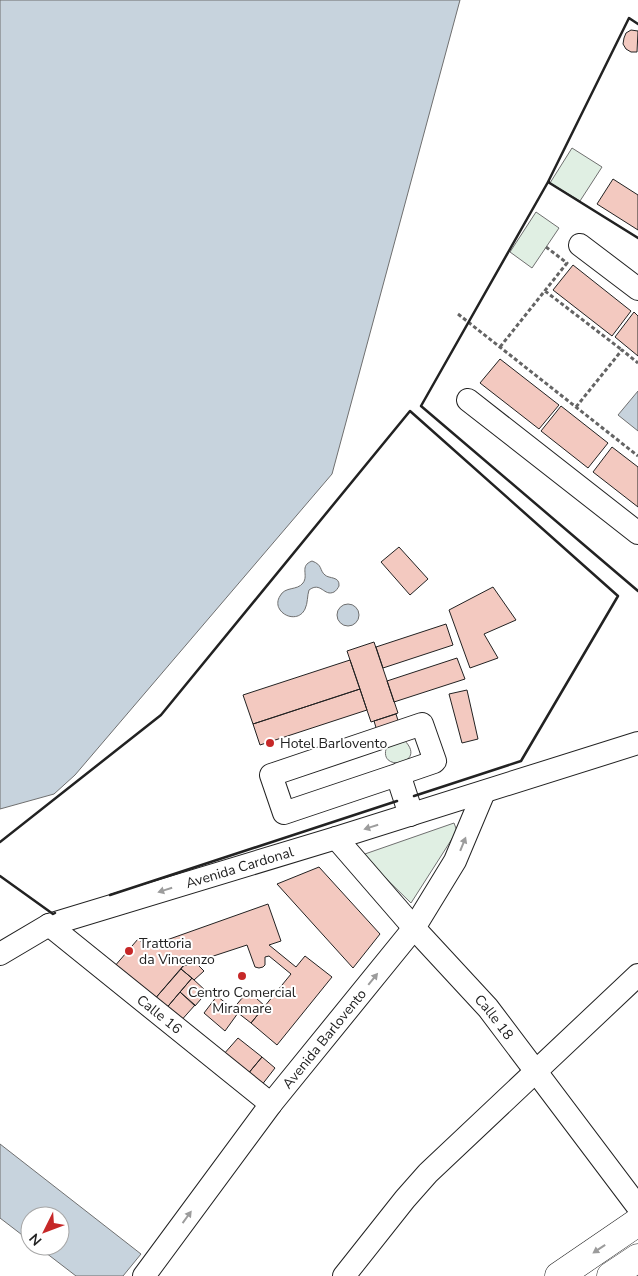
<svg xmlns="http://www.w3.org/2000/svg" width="638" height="1276" font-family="'Nunito Sans',sans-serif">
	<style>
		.green { fill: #e0efe3; stroke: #6f6f6f }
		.water { fill: #c7d3dd; stroke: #6f6f6f }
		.building { fill: #f3c9c0; stroke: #222 }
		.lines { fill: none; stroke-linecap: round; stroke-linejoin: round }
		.minor-casing { stroke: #222; stroke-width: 24 }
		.major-casing { stroke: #222; stroke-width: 29 }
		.path { stroke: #646464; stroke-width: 3; stroke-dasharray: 4 2.5; stroke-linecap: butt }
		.minor { stroke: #fff; stroke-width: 22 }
		.major { stroke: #fff; stroke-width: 28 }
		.wall { stroke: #222; stroke-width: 2.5 }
		.oneway { fill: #9c9c9c }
		.poi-dot { fill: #c62828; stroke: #fff; stroke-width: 2 }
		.labels { text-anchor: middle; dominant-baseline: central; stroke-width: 4; stroke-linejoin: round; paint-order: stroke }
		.poi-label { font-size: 14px; fill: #222; stroke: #fff; text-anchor: start }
		.street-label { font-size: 14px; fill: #222; stroke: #fff }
	</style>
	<rect width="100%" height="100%" fill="#fff"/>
	<path class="green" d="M 572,148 L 602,167 L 580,201 L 550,183 Z
		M 536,212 L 559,228 L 532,268 L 510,252 Z
		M 404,740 C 430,765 373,774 388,744 Z
		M 454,823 L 457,831 L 411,903 L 362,855 Z"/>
	<path class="water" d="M 0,0 L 460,0 L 332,474 L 75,775 L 54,794 L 0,809 Z
		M 638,391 L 638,431 L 618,415 Z
		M 312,561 C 323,565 319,570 325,575 C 329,579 340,576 339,586 C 338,588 336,591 334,592 C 324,597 321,581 309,590 C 307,596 308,603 305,609 C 297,626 270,612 280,596 C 285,586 297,591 303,583 C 309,575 299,566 312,561 Z
		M337 615a11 11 0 1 1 22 0a11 11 0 1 1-22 0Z
		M 0,1144 L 141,1254 L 123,1276 L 76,1276 L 37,1246 L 60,1246 L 60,1216 L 30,1216 L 30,1241 L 0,1218 Z"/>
	<path class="building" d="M 631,30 L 638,31 L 637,52 L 631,52 L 626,49 L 623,44 L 624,38 L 626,33 Z
		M 613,179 L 638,195 L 638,230 L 597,204 Z
		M 573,265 L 631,311 L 612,336 L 553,290 Z
		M 634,312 L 638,316 L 638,356 L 615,337 Z
		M 500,359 L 559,405 L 539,429 L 480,383 Z
		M 561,406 L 608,443 L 588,468 L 541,431 Z
		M 612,447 L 638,467 L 638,507 L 593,472 Z
		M 399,547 L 428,579 L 410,595 L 381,562 Z
		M 493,587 L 516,620 L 484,634 L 498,658 L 470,668 L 449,610 Z
		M 446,624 L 453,645 L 383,668 L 376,647 Z
		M 374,642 L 398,713 L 371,722 L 347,651 Z
		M 457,658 L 465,679 L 394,702 L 387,681 Z
		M 350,660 L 360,689 L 253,724 L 243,695 Z
		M 360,689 L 367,710 L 260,745 L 253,724 Z
		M 467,690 L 478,739 L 462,743 L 449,694 Z
		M 396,714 L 400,727 L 378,734 L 374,721 Z
		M 319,867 L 380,934 L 353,968 L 277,884 Z
		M 268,904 L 281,941 L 269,945 L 296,967 L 305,956 L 332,977 L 277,1045 L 251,1023 L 291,974 L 269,956 L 265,957 L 265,965 L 263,967 L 259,968 L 255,967 L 247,945 L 183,966 L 153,1001 L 114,967 L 138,939 L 147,947 Z
		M 195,962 L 204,971 L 194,980 L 181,969 L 183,966 Z
		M 181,969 L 192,978 L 164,1011 L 153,1001 Z
		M 192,978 L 207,992 L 195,1006 L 180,992 Z
		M 248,991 L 265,1006 L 251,1023 L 233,1009 Z
		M 180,992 L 195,1005 L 179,1023 L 164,1011 Z
		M 217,996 L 238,1013 L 225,1031 L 204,1013 Z
		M 238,1038 L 262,1057 L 247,1075 L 223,1055 Z
		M 262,1057 L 275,1068 L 261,1086 L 247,1075 Z"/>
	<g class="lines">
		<defs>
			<g id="minor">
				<path d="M 580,245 L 638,289"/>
				<path d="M 468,400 L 638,533"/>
				<path d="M 410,815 L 397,775 L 284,813 L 271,775 L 422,724 L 435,761 L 434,762 L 399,774 L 412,814"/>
				<path id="s1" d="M 336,838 L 414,928 L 488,1008 L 638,1207"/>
				<path id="s2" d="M 49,925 L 271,1104"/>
				<path id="s3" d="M 0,954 L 49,925 L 336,838 L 638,743"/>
				<path id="s4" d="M 144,1276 L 271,1104 L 414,928 L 455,861 L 484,792"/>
				<path d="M 344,1276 L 405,1199 L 428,1173 L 638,975"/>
			</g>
			<path id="major" d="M 559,1276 L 638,1222
				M 611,1276 L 638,1258"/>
		</defs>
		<use href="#minor" class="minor-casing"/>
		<use href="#major" class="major-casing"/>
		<path class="path" d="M 545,291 L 622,350
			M 458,314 L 638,456
			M 500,347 L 567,263 L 546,247
			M 576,407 L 622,350 L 638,363"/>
		<use href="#minor" class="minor"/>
		<use href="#major" class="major"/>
		<path class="wall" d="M 549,182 L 548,182 L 629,18 L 638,24
			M 638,238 L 548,182 L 421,406 L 638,591
			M 0,842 L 161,715 L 410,411 L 618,596 L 521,761 L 414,796
			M 0,876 L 53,914 L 55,913
			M 110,895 L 397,801"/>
	</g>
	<defs><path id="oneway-solid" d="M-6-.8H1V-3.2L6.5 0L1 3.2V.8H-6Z" transform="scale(1.25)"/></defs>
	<g class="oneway">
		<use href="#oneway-solid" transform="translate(371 827) rotate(163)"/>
		<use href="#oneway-solid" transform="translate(463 844) rotate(-68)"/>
		<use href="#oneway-solid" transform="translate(165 890) rotate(163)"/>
		<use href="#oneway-solid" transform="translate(373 979) rotate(-51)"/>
		<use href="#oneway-solid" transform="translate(187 1217) rotate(-54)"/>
		<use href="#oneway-solid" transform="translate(599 1249) rotate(146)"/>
	</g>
	<g class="poi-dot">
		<circle cx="270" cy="743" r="5"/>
		<circle cx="129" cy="951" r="5"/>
		<circle cx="242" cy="976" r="5"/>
	</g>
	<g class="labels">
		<g class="poi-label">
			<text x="280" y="743">Hotel Barlovento</text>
			<text x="139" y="943">Trattoria<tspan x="139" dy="16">da Vincenzo</tspan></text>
			<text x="242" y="992" text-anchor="middle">Centro Comercial<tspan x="242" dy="16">Miramare</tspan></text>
		</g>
		<g class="street-label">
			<text stroke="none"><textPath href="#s3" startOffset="256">Avenida Cardonal</textPath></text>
			<text stroke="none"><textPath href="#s2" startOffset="142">Calle 16</textPath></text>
			<text stroke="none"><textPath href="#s1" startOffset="239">Calle 18</textPath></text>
			<text stroke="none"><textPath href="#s4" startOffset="298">Avenida Barlovento</textPath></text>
		</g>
	</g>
	<g transform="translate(45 1231) rotate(228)"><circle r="24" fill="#ffffff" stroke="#a7a7a7"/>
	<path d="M0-4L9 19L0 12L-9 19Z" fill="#c62828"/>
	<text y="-8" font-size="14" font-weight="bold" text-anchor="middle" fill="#222222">N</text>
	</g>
</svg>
